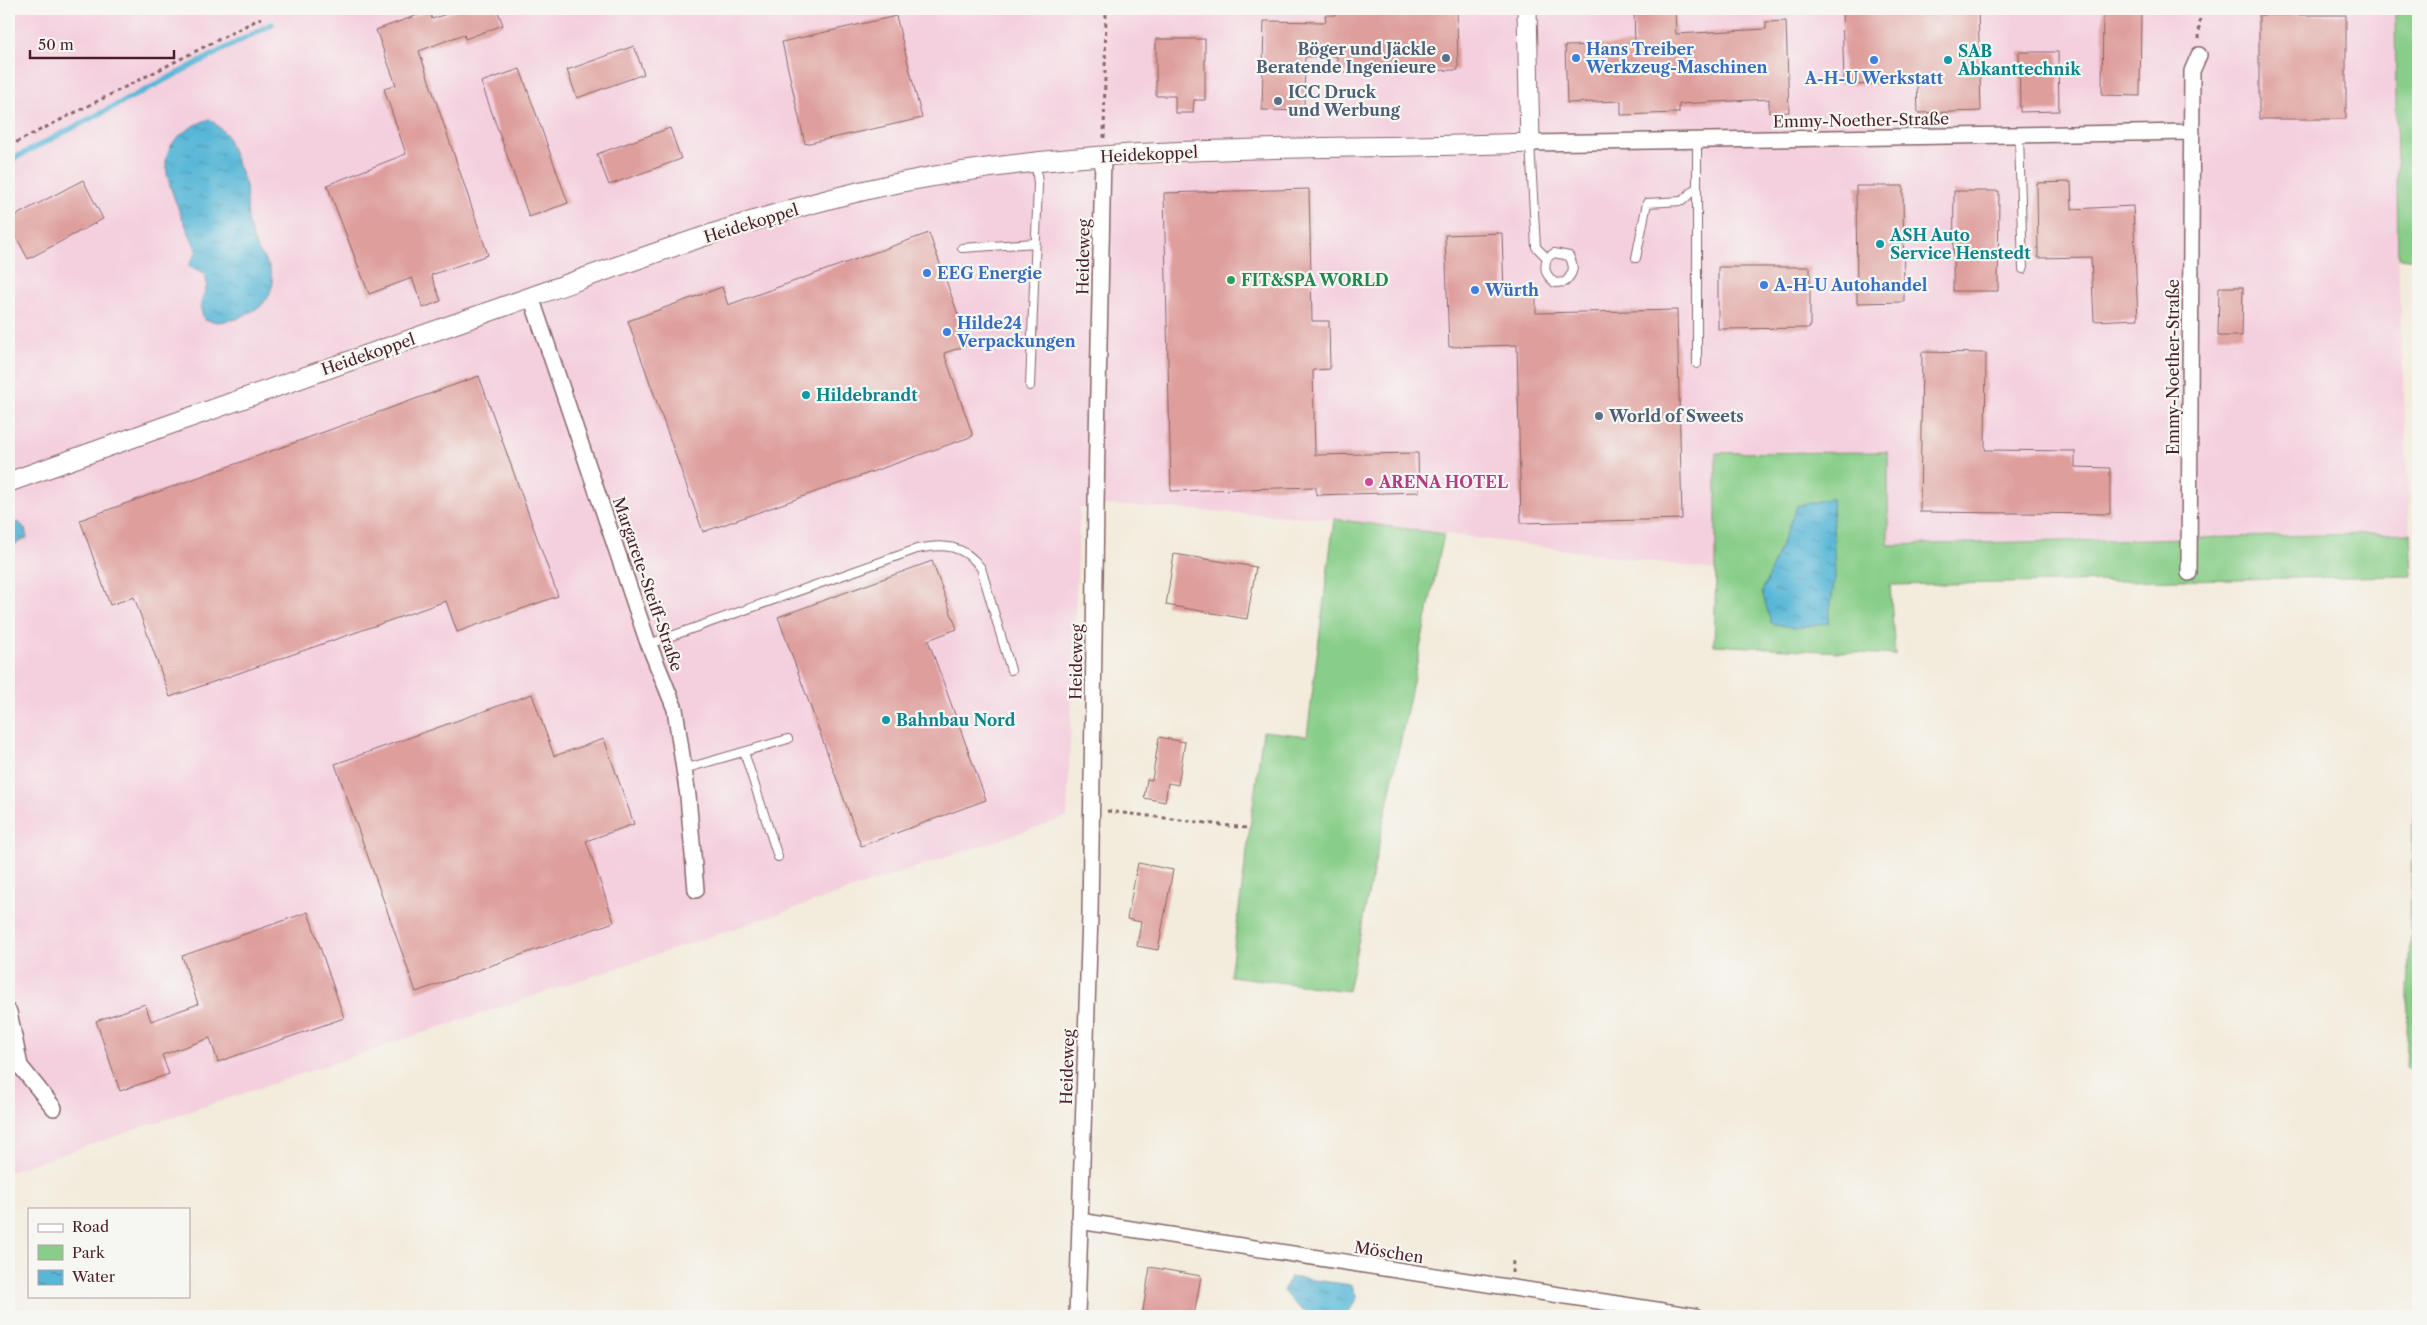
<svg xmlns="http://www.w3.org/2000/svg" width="2427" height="1325" font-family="'Libre Caslon Text',serif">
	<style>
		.built { fill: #f4cfde }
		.green { fill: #88ce88; stroke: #69765a }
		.water { fill: url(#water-ripples); stroke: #516b81 }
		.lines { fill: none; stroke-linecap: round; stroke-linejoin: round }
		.stream { stroke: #58b7d7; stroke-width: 5.5 }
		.building { fill: #de9e9b }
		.service-casing { stroke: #856669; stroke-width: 10 }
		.minor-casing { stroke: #856669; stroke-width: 18 }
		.tertiary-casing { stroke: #856669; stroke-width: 21 }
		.path { stroke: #856669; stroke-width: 3; stroke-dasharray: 4 4; stroke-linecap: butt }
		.service { stroke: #fff; stroke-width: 8 }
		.minor { stroke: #fff; stroke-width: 15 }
		.tertiary { stroke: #fff; stroke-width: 19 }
		.service-dot { fill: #5c6f8a; stroke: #f6f6f2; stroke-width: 2 }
		.shop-dot { fill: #3f7fe0; stroke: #f6f6f2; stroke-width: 2 }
		.culture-dot { fill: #0f9aa8; stroke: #f6f6f2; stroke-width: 2 }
		.leisure-dot { fill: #2e9e5b; stroke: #f6f6f2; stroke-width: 2 }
		.hotel-dot { fill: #d1479c; stroke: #f6f6f2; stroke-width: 2 }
		.labels { text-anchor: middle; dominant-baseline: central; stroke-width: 4.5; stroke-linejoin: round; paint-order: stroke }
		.service-label { font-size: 16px; font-weight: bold; fill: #4e5e75; stroke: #f6f6f2; text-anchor: start }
		.shop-label { font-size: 16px; font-weight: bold; fill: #366cbe; stroke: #f6f6f2; text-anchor: start }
		.culture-label { font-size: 16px; font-weight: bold; fill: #0d838f; stroke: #f6f6f2; text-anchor: start }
		.street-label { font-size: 16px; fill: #4a1f2b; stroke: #f6f6f2 }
		.leisure-label { font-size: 16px; font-weight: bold; fill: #27864d; stroke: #f6f6f2; text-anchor: start }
		.hotel-label { font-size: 16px; font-weight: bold; fill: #b23c85; stroke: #f6f6f2; text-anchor: start }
	</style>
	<defs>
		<pattern id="water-ripples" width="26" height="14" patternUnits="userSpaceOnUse" patternTransform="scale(1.25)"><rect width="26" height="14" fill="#58b7d7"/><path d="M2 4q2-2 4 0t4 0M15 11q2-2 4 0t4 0" fill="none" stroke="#4b94af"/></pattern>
	</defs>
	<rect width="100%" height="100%" fill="#f6f6f2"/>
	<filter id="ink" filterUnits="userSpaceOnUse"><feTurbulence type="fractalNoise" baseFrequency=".02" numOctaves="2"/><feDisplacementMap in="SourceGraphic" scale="10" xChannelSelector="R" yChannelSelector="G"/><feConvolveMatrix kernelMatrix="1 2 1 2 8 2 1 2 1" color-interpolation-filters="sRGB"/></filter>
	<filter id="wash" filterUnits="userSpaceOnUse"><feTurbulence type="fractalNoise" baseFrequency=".0096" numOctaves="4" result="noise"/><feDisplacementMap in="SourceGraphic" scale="20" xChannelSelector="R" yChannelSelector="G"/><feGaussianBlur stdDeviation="1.12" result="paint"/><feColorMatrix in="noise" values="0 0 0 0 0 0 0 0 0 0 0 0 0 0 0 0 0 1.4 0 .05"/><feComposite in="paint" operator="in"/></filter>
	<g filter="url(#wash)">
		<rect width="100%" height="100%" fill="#f3ebdb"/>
		<path class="built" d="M 9,9 L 2395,9 L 2398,259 L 2410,533 L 1888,545 L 1888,452 L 1716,453 L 1716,570 L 1334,519 L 1113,505 L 1080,508 L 1067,817 L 9,1172 Z"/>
		<path class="green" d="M 2395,9 L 2418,9 L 2418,260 L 2398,258 Z
			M 1888,452 L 1888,545 L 2410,533 L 2412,576 L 1890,585 L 1895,655 L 1714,645 L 1716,570 L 1716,453 Z
			M 1334,519 L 1444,534 L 1348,991 L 1230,976 L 1263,731 L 1307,736 Z
			M 2415,748 L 2418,748 L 2418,1069 L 2406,1068 Z"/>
		<path class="water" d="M 210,119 L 226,134 L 246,186 L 248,222 L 256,247 L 269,266 L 273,283 L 269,296 L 260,307 L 237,319 L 218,322 L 204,320 L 200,306 L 207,285 L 205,273 L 188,266 L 197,251 C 187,228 166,186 166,163 C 166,140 191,125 210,119 Z
			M 1832,498 L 1835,577 L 1828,623 L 1795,628 L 1771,623 L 1762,592 L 1797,506 Z
			M 19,522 L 25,529 L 27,538 L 9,547 L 9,525 Z
			M 1290,1277 L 1352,1285 L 1357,1298 L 1349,1312 C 1313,1320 1307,1318 1283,1291 Z"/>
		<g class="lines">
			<path class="stream" d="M 9,161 L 272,24"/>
		</g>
		<g id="blocks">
			<path class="building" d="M 460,9 L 497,9 L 503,25 L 465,39 L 464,34 L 419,51 L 488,255 L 431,275 L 441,301 L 423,308 L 412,278 L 369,294 L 327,185 L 406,154 L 384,89 L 396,85 L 376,30 L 429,11 L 432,19 Z
				M 1335,9 L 1457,9 L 1458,70 L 1337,72 L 1337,56 L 1305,57 L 1304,111 L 1262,110 L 1264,21 L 1326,22 L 1325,15 L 1335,15 Z
				M 1634,9 L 1675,9 L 1676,34 L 1766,29 L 1766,22 L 1786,21 L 1789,112 L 1769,113 L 1769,99 L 1679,104 L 1679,113 L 1621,115 L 1621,101 L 1567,103 L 1565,46 L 1635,44 Z
				M 1842,9 L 1978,9 L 1981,111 L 1918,113 L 1917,83 L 1844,85 Z
				M 2103,9 L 2141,9 L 2140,96 L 2102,95 Z
				M 2259,15 L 2346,15 L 2346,119 L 2259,119 Z
				M 896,16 L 922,118 L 805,144 L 782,42 Z
				M 1156,39 L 1205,39 L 1205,100 L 1194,100 L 1193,113 L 1175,113 L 1175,96 L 1156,96 Z
				M 634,46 L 644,74 L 577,98 L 567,70 Z
				M 2019,52 L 2058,52 L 2059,111 L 2020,112 Z
				M 520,69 L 568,203 L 529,217 L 481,82 Z
				M 670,128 L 681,159 L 609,185 L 597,154 Z
				M 83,180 L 103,219 L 28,259 L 9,223 L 9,219 Z
				M 2071,182 L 2072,209 L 2133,206 L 2138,319 L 2094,321 L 2091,257 L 2038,258 L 2037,183 Z
				M 1856,186 L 1903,186 L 1904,302 L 1857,303 Z
				M 1309,189 L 1312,321 L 1329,321 L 1330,369 L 1313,370 L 1315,455 L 1418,453 L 1419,492 L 1316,495 L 1316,487 L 1171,491 L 1164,193 Z
				M 1954,191 L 1999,191 L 1998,291 L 1953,291 Z
				M 929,233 L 969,345 L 944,353 L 973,436 L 703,532 L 628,321 L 722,287 L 728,305 Z
				M 1502,233 L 1504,294 L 1536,293 L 1536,313 L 1677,310 L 1682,519 L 1521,523 L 1517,345 L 1449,347 L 1445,235 Z
				M 1718,267 L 1810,267 L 1810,328 L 1718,329 Z
				M 2219,287 L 2243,287 L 2242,336 L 2218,336 Z
				M 1922,352 L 1986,353 L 1985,450 L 2075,451 L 2075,467 L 2110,468 L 2110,514 L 1920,512 Z
				M 479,376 L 558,596 L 457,632 L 446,601 L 170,697 L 134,597 L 110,605 L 80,520 Z
				M 1174,554 L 1256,567 L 1247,619 L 1166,605 Z
				M 932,561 L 957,629 L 928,640 L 986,800 L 861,846 L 778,617 Z
				M 532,694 L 554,756 L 604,739 L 634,824 L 586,841 L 614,922 L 416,992 L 335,764 Z
				M 1159,737 L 1185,742 L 1178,785 L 1168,783 L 1165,802 L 1144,798 L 1147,779 L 1152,780 Z
				M 1138,863 L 1173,870 L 1158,950 L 1137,946 L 1141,922 L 1127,919 Z
				M 308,912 L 344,1018 L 218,1062 L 210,1038 L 162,1055 L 169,1074 L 120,1091 L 96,1021 L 145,1004 L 151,1021 L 198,1004 L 182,956 Z
				M 1150,1267 L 1201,1276 L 1194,1316 L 1142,1316 Z"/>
		</g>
	</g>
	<g filter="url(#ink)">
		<use href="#blocks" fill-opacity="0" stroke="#856669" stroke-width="1"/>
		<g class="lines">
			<defs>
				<path id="service" d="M 2019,135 L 2023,269
					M 1530,143 L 1536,247 L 1547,258 C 1543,270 1546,275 1555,283 L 1565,282 C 1574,273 1575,267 1569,256 L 1554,253 L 1547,258
					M 1697,187 L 1697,364
					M 962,248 L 1035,243
					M 1636,258 L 1647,203 L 1682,201 L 1697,187 L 1697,140
					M 1030,386 L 1038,185 L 1036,162
					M 649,644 L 917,549 C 944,543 964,545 981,568 L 1011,670
					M 744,752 L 778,857
					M 684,769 L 788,739"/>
				<path id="minor" d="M 1530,143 L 2192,132
					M 531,297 L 647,640 L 675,709 L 688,796 L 696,890
					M 2189,573 L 2192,71 L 2199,55
					M 9,1012 L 20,1066 L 54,1108
					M 1079,1221 L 1695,1316
					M 1077,1316 L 1090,915 L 1097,438 L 1103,157"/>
				<path id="tertiary" d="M 9,482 C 175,422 342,364 508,305 C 639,259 771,208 908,181 C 1112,141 1323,151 1530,143 L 1527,9"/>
			</defs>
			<use href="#service" class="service-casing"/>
			<use href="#minor" class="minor-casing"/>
			<use href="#tertiary" class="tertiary-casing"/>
			<path class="path" d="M 2199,39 L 2200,9
				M 1104,138 L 1106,9
				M 9,146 L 261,18
				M 1107,811 L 1247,828
				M 1512,1273 L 1513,1261"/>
			<use href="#service" class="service"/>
			<use href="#minor" class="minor"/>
			<use href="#tertiary" class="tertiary"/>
		</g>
	</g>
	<g class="service-dot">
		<circle cx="1446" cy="58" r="5"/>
		<circle cx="1278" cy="101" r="5"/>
		<circle cx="1599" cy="416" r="5"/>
	</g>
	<g class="shop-dot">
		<circle cx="1576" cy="58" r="5"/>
		<circle cx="1874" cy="60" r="5"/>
		<circle cx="927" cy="273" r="5"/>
		<circle cx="1764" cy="285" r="5"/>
		<circle cx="1475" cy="290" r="5"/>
		<circle cx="947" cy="332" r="5"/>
	</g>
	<g class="culture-dot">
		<circle cx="1948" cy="60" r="5"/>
		<circle cx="1880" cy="244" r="5"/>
		<circle cx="806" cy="395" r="5"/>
		<circle cx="886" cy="720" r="5"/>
	</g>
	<circle class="leisure-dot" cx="1231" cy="280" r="5"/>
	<circle class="hotel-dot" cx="1369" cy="482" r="5"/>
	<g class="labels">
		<g class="service-label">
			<text x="1436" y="49" text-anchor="end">Böger und Jäckle<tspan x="1436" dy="18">Beratende Ingenieure</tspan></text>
			<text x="1288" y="92">ICC Druck<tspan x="1288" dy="18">und Werbung</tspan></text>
			<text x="1609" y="416">World of Sweets</text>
		</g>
		<g class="shop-label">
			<text x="1586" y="49">Hans Treiber<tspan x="1586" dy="18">Werkzeug-Maschinen</tspan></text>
			<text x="1874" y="78" text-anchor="middle">A-H-U Werkstatt</text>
			<text x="937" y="273">EEG Energie</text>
			<text x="1774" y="285">A-H-U Autohandel</text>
			<text x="1485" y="290">Würth</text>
			<text x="957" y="323">Hilde24<tspan x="957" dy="18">Verpackungen</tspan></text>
		</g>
		<g class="culture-label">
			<text x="1958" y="51">SAB<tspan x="1958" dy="18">Abkanttechnik</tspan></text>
			<text x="1890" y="235">ASH Auto<tspan x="1890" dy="18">Service Henstedt</tspan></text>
			<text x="816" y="395">Hildebrandt</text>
			<text x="896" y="720">Bahnbau Nord</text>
		</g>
		<g class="street-label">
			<text transform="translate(1861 120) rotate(-1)">Emmy-Noether-Straße</text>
			<text transform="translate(1149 154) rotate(-3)">Heidekoppel</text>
			<text transform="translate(751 223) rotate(-17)">Heidekoppel</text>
			<text transform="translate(1083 257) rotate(-89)">Heideweg</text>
			<text transform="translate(368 354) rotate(-19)">Heidekoppel</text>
			<text transform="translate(2173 367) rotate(-90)">Emmy-Noether-Straße</text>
			<text transform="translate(648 584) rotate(71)">Margarete-Steiff-Straße</text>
			<text transform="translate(1076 662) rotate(-89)">Heideweg</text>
			<text transform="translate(1067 1067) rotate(-88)">Heideweg</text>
			<text transform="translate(1389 1252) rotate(9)">Möschen</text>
		</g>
		<g class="leisure-label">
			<text x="1241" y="280">FIT&amp;SPA WORLD</text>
		</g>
		<g class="hotel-label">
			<text x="1379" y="482">ARENA HOTEL</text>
		</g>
	</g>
	<rect width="2427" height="1325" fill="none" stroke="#f6f6f2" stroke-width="30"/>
	<rect x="28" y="1208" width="162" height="90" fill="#f6f6f2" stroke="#b1a0a2"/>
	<rect x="38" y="1224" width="25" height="8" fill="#ffffff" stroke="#b1a0a2"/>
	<text x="72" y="1232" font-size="15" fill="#4a1f2b">Road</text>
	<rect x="38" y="1245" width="25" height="15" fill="#88ce88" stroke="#b1a0a2"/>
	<text x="72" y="1258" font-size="15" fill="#4a1f2b">Park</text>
	<rect x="38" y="1270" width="25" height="15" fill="url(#water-ripples)" stroke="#b1a0a2"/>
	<text x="72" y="1282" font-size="15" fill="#4a1f2b">Water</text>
	<path d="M30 50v8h144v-8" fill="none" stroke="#4a1f2b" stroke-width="2.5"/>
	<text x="38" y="50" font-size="15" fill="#4a1f2b" stroke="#f6f6f2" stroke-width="4" paint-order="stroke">50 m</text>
</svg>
